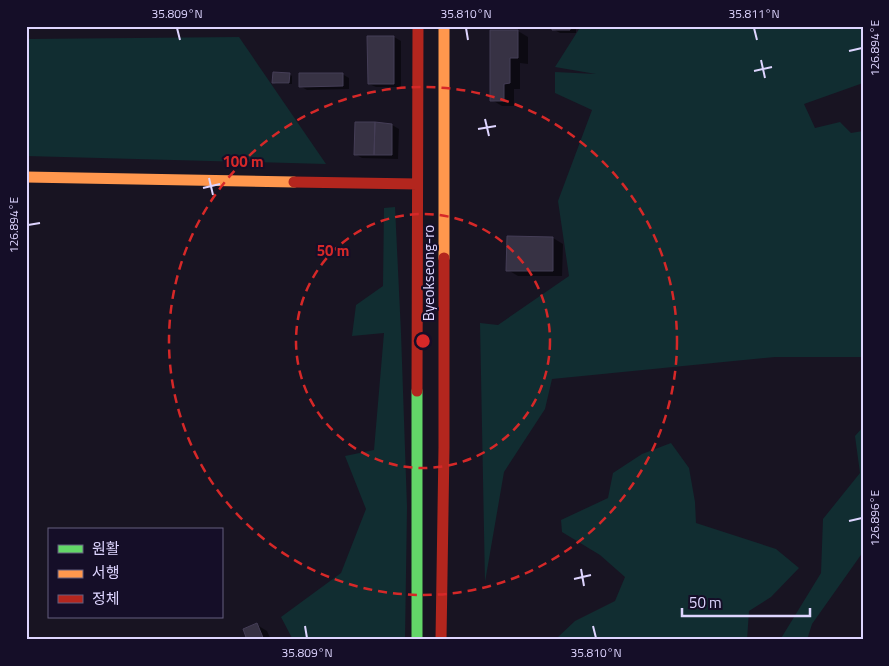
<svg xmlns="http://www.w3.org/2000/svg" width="889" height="666" font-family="'Titillium Web','Noto Sans KR',sans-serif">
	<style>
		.green { fill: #112d31 }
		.shadow { fill: #0007 }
		.building { fill: #373244; stroke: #453e57 }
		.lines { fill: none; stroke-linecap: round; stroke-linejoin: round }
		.fast { stroke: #63d668; stroke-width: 11 }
		.slow { stroke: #ff974d; stroke-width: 11 }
		.jam { stroke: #b3261e; stroke-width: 11 }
		.ticks { fill: none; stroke: #ded5ff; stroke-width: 2 }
		.ring { fill: none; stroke: #d62828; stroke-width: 2.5; stroke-dasharray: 9 6 }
		.labels { text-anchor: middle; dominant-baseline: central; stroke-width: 4; stroke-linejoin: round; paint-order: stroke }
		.street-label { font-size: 15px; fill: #ded5ff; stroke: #150e28 }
		.centre { fill: #d62828; stroke: #150e28; stroke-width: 2.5 }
		.ring-label { font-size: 15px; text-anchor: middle; font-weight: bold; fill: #d62828; stroke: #150e28; stroke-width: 4; stroke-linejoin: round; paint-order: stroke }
		.neatline { fill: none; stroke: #ded5ff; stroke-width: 2 }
		.ticks-label { font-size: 12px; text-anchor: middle; fill: #ded5ff }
	</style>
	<rect width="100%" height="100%" fill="#181422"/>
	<path class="green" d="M 581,26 L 863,26 L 863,83 L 804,104 L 815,128 L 840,122 L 851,133 L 863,131 L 863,357 L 775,357 L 552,379 L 545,409 L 504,472 L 485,582 L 480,323 L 498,325 L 569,276 L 558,201 L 592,110 L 555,93 L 555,72 L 596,74 L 555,67 Z
		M 239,37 L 326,164 L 26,156 L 26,57 L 29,39 Z
		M 395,207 L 401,333 L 407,507 L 405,640 L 293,640 L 281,617 L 341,573 L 366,509 L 345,456 L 374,450 L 384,333 L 352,336 L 356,305 L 383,286 L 384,208 Z
		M 863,427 L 863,552 L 812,624 L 807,640 L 780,640 L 821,573 L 823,519 L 860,473 L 855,436 Z
		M 671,443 L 689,468 L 695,502 L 696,523 L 776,549 L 799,568 L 771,597 L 749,611 L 747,640 L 561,640 L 557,638 L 575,621 L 615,601 L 625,577 L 600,555 L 562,532 L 561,520 L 608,498 L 613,473 L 642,454 Z"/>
	<path class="shadow" d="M 553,26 L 576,26 L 576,33 L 560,33 L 553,29 Z
		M 491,31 L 518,31 L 528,37 L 528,64 L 520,63 L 520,89 L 514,89 L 514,106 L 502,106 L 492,100 Z
		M 394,37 L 401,41 L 401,87 L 376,87 L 369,84 Z
		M 289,74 L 292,76 L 292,84 L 276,84 L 273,82 Z
		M 342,74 L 349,78 L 349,89 L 307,90 L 300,86 Z
		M 357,123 L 392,125 L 399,129 L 398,159 L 362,158 L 355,154 Z
		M 553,238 L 563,244 L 562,276 L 518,276 L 508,270 Z
		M 257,625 L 267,631 L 271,640 L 249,640 Z"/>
	<path class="building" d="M 552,26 L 570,26 L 570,30 L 552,30 Z
		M 490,30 L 518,30 L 518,58 L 510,58 L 510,83 L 504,84 L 504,101 L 490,101 Z
		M 367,36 L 394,36 L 394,84 L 368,84 Z
		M 273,72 L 290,73 L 289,83 L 272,83 Z
		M 299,73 L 343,73 L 343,86 L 299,87 Z
		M 355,122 L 375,122 L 374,155 L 354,155 Z
		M 375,122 L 392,124 L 392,155 L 374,155 Z
		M 507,236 L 553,237 L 553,271 L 506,271 Z
		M 257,623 L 264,640 L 247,640 L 243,629 Z"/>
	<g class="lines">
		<path class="fast" d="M 417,640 L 417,391"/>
		<path class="slow" d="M 444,26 L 444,258
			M 26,177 L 294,182"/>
		<path class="jam" d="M 294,182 L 417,184
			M 417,391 L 418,26
			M 441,640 L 444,447 L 444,258"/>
	</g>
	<path class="ticks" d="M 177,28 L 180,40M 466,28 L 468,40M 754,28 L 757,40M 849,51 L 862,48M 761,60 L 765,78M 754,71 L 772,67M 485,119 L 489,136M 478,129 L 496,126M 209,178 L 213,195M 203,188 L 220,184M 28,225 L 40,223M 849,521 L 862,518M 581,569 L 584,586M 574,579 L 591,575M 305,626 L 307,638M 593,626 L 596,638"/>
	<g class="ring">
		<circle cx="423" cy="341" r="127"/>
		<circle cx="423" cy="341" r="254"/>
	</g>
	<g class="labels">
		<g class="street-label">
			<text transform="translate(428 273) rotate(-90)">Byeokseong-ro</text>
		</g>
	</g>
	<circle cx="423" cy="341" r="8" class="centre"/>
	<g class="ring-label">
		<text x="243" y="167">100 m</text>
		<text x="333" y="256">50 m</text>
	</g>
	<rect width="889" height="666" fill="none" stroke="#150e28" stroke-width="55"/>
	<rect x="48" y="528" width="175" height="90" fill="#150e28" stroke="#655e7e"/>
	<rect x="58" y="545" width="25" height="8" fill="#63d668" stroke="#655e7e"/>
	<text x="92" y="554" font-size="15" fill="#ded5ff">원활</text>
	<rect x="58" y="570" width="25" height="8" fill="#ff974d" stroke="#655e7e"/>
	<text x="92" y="578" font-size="15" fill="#ded5ff">서행</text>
	<rect x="58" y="595" width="25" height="8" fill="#b3261e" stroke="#655e7e"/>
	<text x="92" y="604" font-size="15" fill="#ded5ff">정체</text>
	<path d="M682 608v8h128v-8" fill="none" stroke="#ded5ff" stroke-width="2.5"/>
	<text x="689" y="608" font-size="15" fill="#ded5ff" stroke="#150e28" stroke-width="4" paint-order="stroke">50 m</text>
	<rect x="28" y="28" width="834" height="610" class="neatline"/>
	<g class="ticks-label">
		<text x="177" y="18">35.809°N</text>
		<text x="466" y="18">35.810°N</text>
		<text x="754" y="18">35.811°N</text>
		<text transform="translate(875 48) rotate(-90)" y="4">126.894°E</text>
		<text transform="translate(14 225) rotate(-90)" y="4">126.894°E</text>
		<text transform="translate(875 518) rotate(-90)" y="4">126.896°E</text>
		<text x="307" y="657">35.809°N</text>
		<text x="596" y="657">35.810°N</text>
	</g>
</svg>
